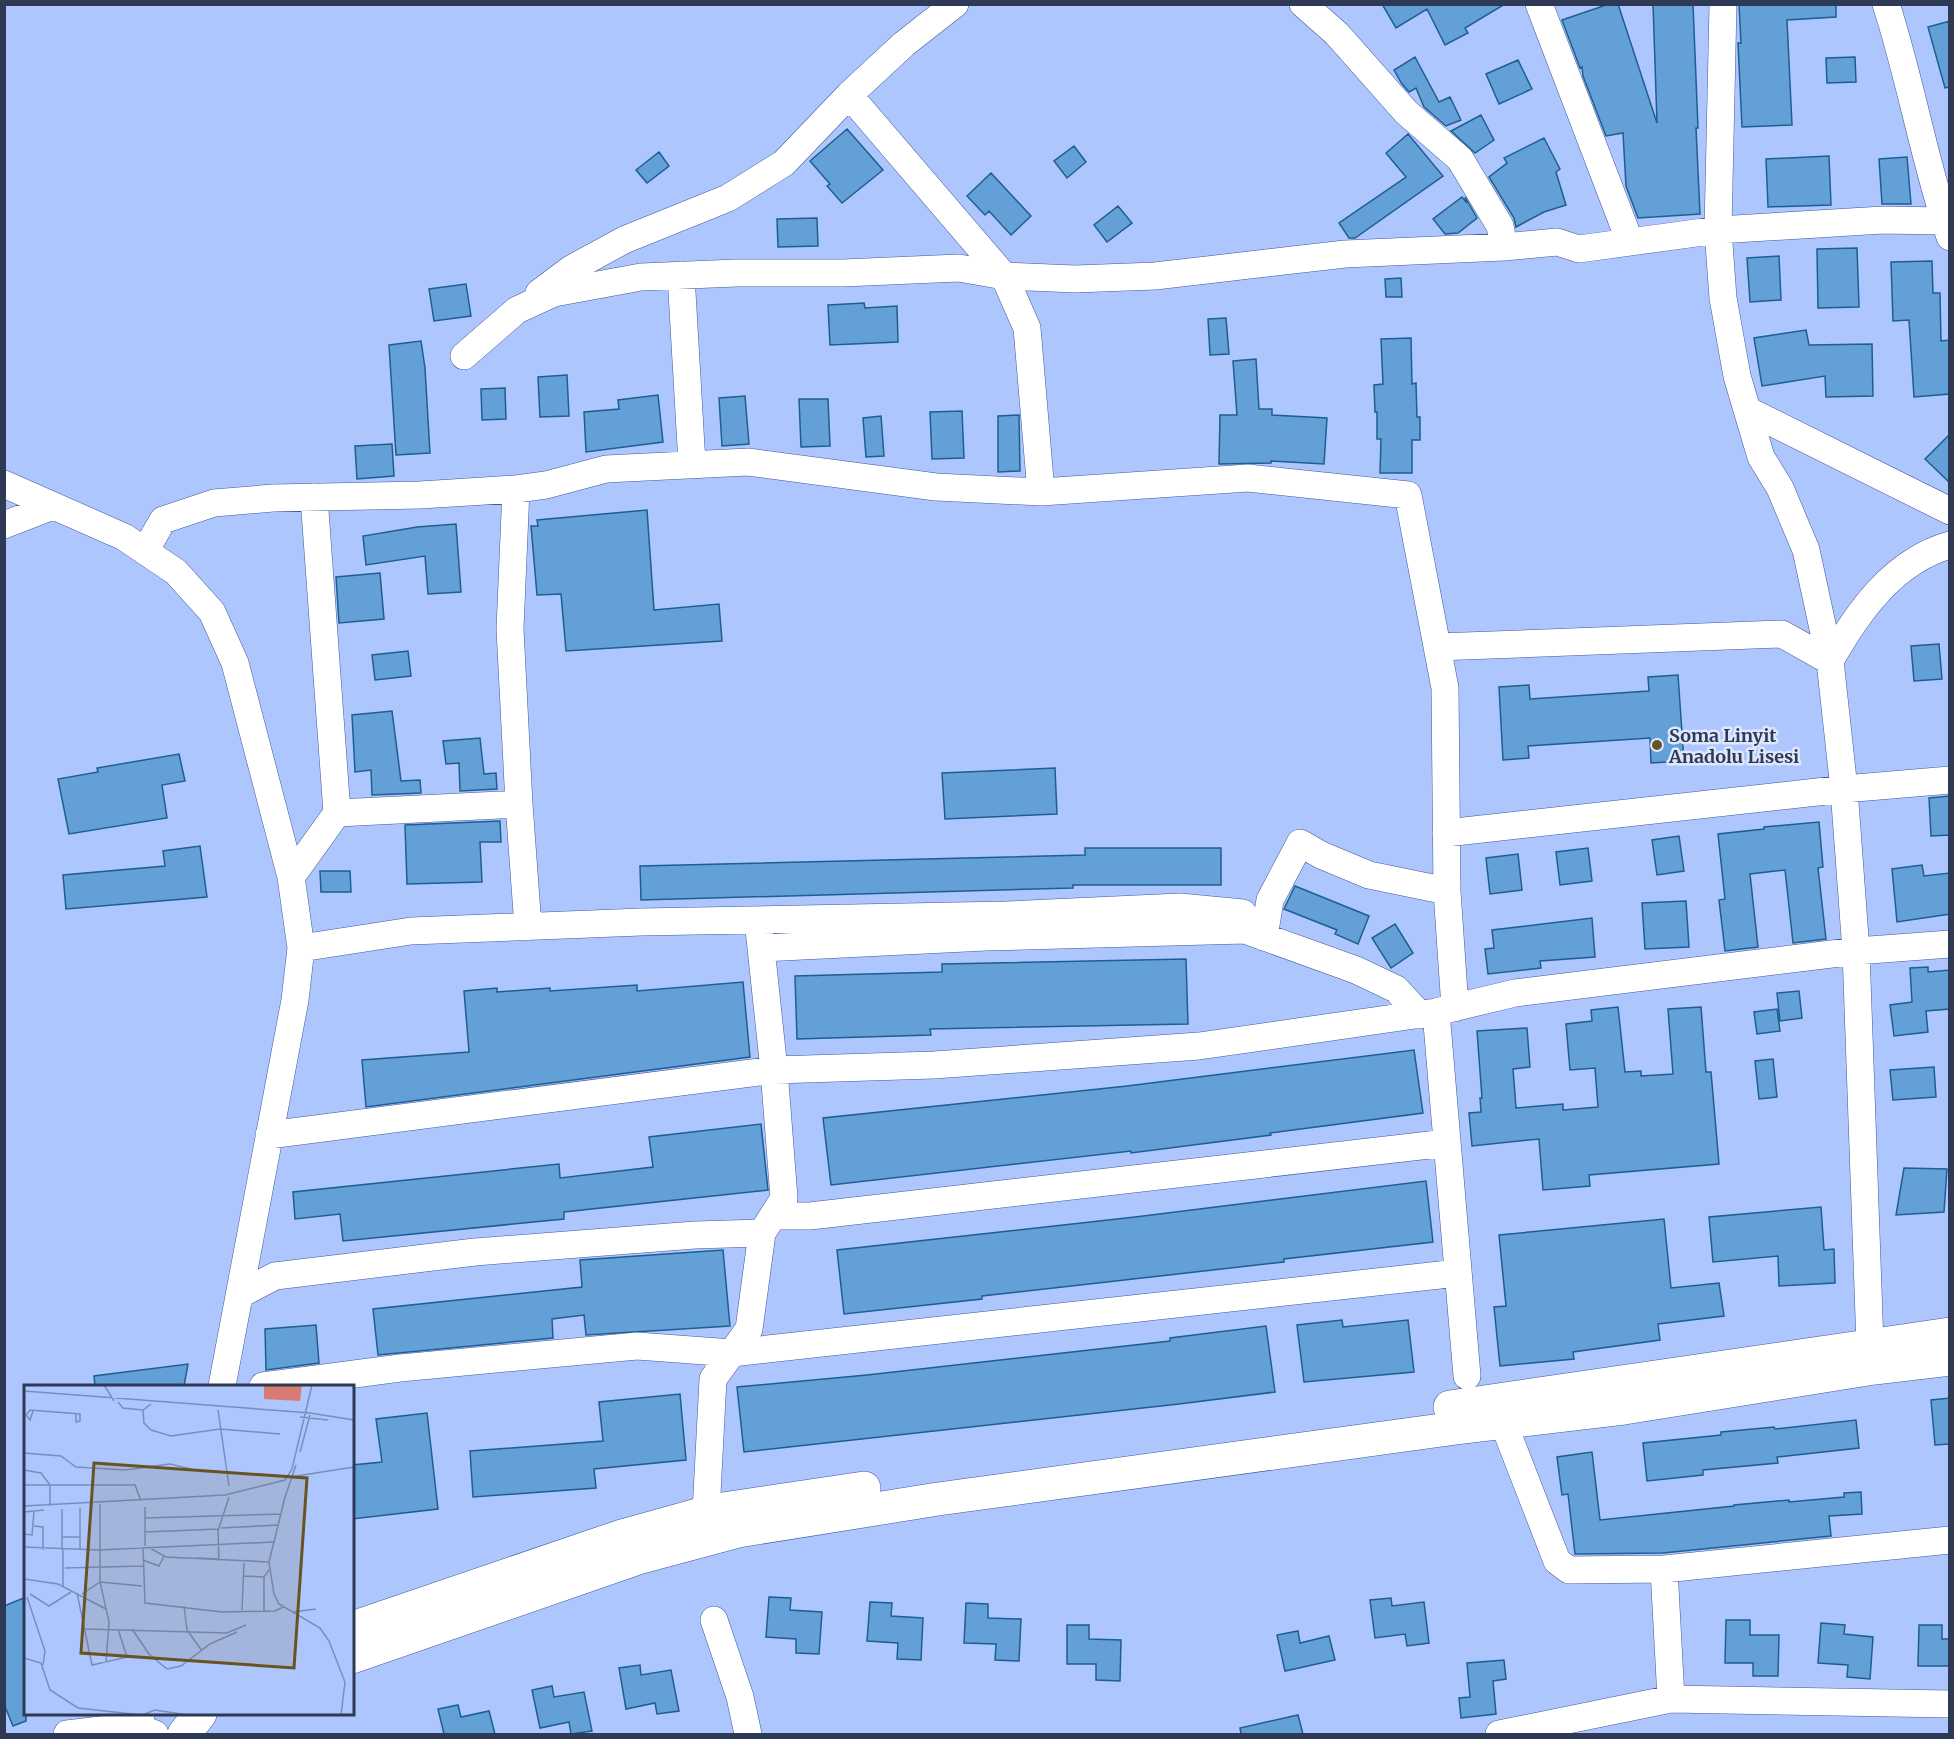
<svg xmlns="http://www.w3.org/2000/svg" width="1954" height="1739" font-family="Merriweather,serif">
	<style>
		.building { fill: #62a0d7; stroke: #1e5e91; stroke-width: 1.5 }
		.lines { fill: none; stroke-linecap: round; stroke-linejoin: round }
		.minor-casing { stroke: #415896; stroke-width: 28 }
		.major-casing { stroke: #415896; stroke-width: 34 }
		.minor { stroke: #fff; stroke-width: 27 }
		.major { stroke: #fff; stroke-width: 33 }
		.poi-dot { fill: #685422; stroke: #dee7fd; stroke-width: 2 }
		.labels { text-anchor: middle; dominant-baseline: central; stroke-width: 5; stroke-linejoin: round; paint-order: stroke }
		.poi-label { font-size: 18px; font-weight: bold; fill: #2d3955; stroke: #dee7fd; text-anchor: start }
		.inset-road { fill: none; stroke: #7a8eba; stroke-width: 1.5 }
		.view { fill: #685422; fill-opacity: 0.15; stroke: #685422; stroke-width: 3 }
		.inset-edge { fill: none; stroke: #2d3955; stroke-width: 3 }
	</style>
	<rect width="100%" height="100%" fill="#aec6fe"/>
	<path class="building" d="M 1382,4 L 1505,4 L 1465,28 L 1468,33 L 1445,45 L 1427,9 L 1396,28 Z
		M 1609,4 L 1618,4 L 1657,123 L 1653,4 L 1693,4 L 1698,128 L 1696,128 L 1700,214 L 1638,218 L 1626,186 L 1623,133 L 1606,136 L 1583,76 L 1582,67 L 1580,68 L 1562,20 Z
		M 1739,4 L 1836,4 L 1836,17 L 1787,20 L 1792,125 L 1742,127 L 1738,43 L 1741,43 Z
		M 1950,21 L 1950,87 L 1945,88 L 1928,27 Z
		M 1415,57 L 1439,102 L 1450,97 L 1461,120 L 1446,126 L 1424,107 L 1416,88 L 1409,92 L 1402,84 L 1394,70 Z
		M 1855,57 L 1856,82 L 1827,83 L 1826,58 Z
		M 1518,60 L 1532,89 L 1499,104 L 1486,74 Z
		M 1481,115 L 1494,140 L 1475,153 L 1451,131 Z
		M 847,129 L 883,170 L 842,203 L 827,186 L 830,184 L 810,161 Z
		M 1408,134 L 1443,176 L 1355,238 L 1349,238 L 1339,223 L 1406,177 L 1386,153 Z
		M 1544,138 L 1560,169 L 1556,172 L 1566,205 L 1544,212 L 1516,227 L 1514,218 L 1489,177 L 1507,163 L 1504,158 Z
		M 1074,146 L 1086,162 L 1067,178 L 1054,161 Z
		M 659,152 L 669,166 L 647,183 L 636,170 Z
		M 1829,156 L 1831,205 L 1768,207 L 1766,159 Z
		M 1907,157 L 1911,204 L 1882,204 L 1879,159 Z
		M 991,173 L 1031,216 L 1011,235 L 989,211 L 985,215 L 967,196 Z
		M 1462,197 L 1467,203 L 1465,197 L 1477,218 L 1458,233 L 1445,234 L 1433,219 Z
		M 1118,206 L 1132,223 L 1107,242 L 1094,225 Z
		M 817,218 L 818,246 L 778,247 L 777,219 Z
		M 1857,248 L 1859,307 L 1818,308 L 1817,249 Z
		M 1779,256 L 1781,300 L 1750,302 L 1747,258 Z
		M 1932,261 L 1933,293 L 1940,293 L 1941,341 L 1950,340 L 1950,394 L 1914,397 L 1909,320 L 1893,321 L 1891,262 Z
		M 1401,278 L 1402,297 L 1386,297 L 1385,279 Z
		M 466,284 L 471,316 L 434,321 L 429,289 Z
		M 864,303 L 865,308 L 897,306 L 898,342 L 830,345 L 828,305 Z
		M 1226,318 L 1229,354 L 1210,355 L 1208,319 Z
		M 1806,330 L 1809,345 L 1872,344 L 1873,396 L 1826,397 L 1825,376 L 1762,386 L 1754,338 Z
		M 1411,338 L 1412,384 L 1416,383 L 1417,417 L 1420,417 L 1420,440 L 1412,440 L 1412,473 L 1380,473 L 1381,439 L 1377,439 L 1377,412 L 1375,412 L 1374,385 L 1383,384 L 1381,339 Z
		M 421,341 L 425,368 L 430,453 L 396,455 L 389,345 Z
		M 1256,359 L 1259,409 L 1272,409 L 1272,415 L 1327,418 L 1324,464 L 1271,461 L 1271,463 L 1219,464 L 1220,415 L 1237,415 L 1233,361 Z
		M 567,375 L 569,416 L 540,417 L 538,377 Z
		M 505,388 L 506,419 L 482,420 L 481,389 Z
		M 658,395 L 663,442 L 586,452 L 584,412 L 619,409 L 618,400 Z
		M 745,396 L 749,444 L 722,446 L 719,398 Z
		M 799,399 L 828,399 L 830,446 L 801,447 Z
		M 962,411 L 964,458 L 932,459 L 930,412 Z
		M 1019,415 L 1020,471 L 998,472 L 998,416 Z
		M 881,416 L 884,456 L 866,457 L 863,418 Z
		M 1950,434 L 1950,483 L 1925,459 Z
		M 392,444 L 394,476 L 357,479 L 355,446 Z
		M 647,510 L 654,610 L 719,604 L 722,641 L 566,651 L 561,594 L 537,595 L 531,526 L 538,526 L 537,520 Z
		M 456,524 L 461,592 L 428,594 L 425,556 L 366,565 L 363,536 L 417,527 Z
		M 380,573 L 384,619 L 339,623 L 336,577 Z
		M 1939,644 L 1942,679 L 1914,681 L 1911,646 Z
		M 408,651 L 411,676 L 375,680 L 372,655 Z
		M 1678,675 L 1684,761 L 1651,763 L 1650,738 L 1528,746 L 1529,758 L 1503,760 L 1499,687 L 1529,685 L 1530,699 L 1649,691 L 1648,677 Z
		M 392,711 L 401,781 L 420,780 L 421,793 L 372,795 L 371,770 L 355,772 L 352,715 Z
		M 480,738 L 484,774 L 496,773 L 497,789 L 460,791 L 459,763 L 446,764 L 443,741 Z
		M 179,754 L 185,781 L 162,785 L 167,818 L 69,834 L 58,779 L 98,772 L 97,768 Z
		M 1055,768 L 1057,814 L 945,819 L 942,773 Z
		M 1950,796 L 1950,835 L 1931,836 L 1929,798 Z
		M 500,821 L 501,842 L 480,842 L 482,882 L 407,884 L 405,825 Z
		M 1819,822 L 1823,867 L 1818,868 L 1826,939 L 1793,943 L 1785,870 L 1750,874 L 1758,947 L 1725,951 L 1719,900 L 1725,899 L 1718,834 L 1764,829 L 1764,827 Z
		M 1679,836 L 1684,871 L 1657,875 L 1652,840 Z
		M 200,846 L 207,897 L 66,909 L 63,875 L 165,866 L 163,851 Z
		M 1085,848 L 1221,848 L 1221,885 L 1073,885 L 1073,888 L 641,900 L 640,866 L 1085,855 Z
		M 1588,848 L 1592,881 L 1560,885 L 1556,852 Z
		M 1518,854 L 1522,890 L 1490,894 L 1486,858 Z
		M 1922,865 L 1924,876 L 1950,873 L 1950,914 L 1897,922 L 1892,869 Z
		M 320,871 L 350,871 L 351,892 L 321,892 Z
		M 1295,886 L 1369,916 L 1358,944 L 1335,934 L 1337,930 L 1284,909 Z
		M 1686,901 L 1689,947 L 1645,949 L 1642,903 Z
		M 1592,918 L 1595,957 L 1540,961 L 1541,968 L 1488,974 L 1485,949 L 1494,948 L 1492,930 Z
		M 1395,924 L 1413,953 L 1391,968 L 1372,938 Z
		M 1186,959 L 1188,1024 L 930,1029 L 931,1035 L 797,1039 L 795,976 L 942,972 L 942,964 Z
		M 1928,967 L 1928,972 L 1950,970 L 1950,1009 L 1926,1011 L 1928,1032 L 1894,1036 L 1890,1005 L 1912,1002 L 1910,968 Z
		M 743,982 L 750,1057 L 366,1107 L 362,1060 L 469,1052 L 464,991 L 497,988 L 497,992 L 550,988 L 550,991 L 637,985 L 637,991 Z
		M 1799,991 L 1802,1018 L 1780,1021 L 1777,993 Z
		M 1618,1007 L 1625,1072 L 1641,1071 L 1641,1076 L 1673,1074 L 1668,1009 L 1701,1007 L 1706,1072 L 1711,1072 L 1719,1164 L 1589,1175 L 1590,1186 L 1543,1190 L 1539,1139 L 1472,1146 L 1469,1113 L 1481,1112 L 1480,1098 L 1482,1098 L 1477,1031 L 1527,1028 L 1530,1067 L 1513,1069 L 1516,1108 L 1563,1104 L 1563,1110 L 1598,1107 L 1595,1068 L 1570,1070 L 1566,1024 L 1592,1021 L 1591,1010 Z
		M 1777,1009 L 1780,1031 L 1757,1034 L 1754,1012 Z
		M 1414,1050 L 1423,1113 L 1270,1133 L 1271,1135 L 1131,1153 L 1131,1151 L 831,1185 L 823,1118 L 1127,1086 Z
		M 1773,1059 L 1777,1097 L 1759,1099 L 1755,1061 Z
		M 1934,1067 L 1936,1097 L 1893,1100 L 1890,1070 Z
		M 761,1124 L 768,1190 L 564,1212 L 564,1219 L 343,1241 L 340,1214 L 295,1219 L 293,1192 L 559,1164 L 560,1178 L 653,1167 L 649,1137 Z
		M 1904,1168 L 1947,1169 L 1944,1212 L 1896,1215 Z
		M 1426,1181 L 1433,1242 L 1284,1259 L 1284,1262 L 982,1296 L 982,1299 L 844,1314 L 837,1250 L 1135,1217 Z
		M 1821,1207 L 1824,1250 L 1834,1249 L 1835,1283 L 1779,1286 L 1778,1256 L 1713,1262 L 1709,1217 Z
		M 1664,1219 L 1671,1288 L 1719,1283 L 1724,1316 L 1658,1324 L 1660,1340 L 1573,1352 L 1574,1359 L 1500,1366 L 1494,1307 L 1506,1306 L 1499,1235 Z
		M 723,1250 L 730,1326 L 586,1335 L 584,1315 L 552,1319 L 553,1338 L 378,1355 L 373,1309 L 582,1287 L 580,1260 Z
		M 1342,1320 L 1343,1327 L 1408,1320 L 1414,1372 L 1304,1382 L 1297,1325 Z
		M 316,1325 L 319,1363 L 266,1370 L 265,1329 Z
		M 1266,1326 L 1275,1392 L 1179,1404 L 744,1452 L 737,1387 L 867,1375 L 1170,1341 L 1170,1338 Z
		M 188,1364 L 184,1386 L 95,1386 L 94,1376 Z
		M 680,1394 L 686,1460 L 594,1469 L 596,1488 L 473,1497 L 470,1451 L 603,1441 L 599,1402 Z
		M 1950,1398 L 1950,1444 L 1935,1445 L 1931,1400 Z
		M 427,1413 L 438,1509 L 352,1519 L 352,1465 L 382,1462 L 376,1419 Z
		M 1856,1420 L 1859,1448 L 1777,1457 L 1778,1463 L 1703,1470 L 1703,1475 L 1647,1481 L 1643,1443 L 1721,1435 L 1721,1432 L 1774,1427 L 1775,1429 Z
		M 1592,1452 L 1600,1520 L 1734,1506 L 1734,1505 L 1789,1500 L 1789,1502 L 1844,1497 L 1844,1493 L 1861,1492 L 1862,1514 L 1829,1516 L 1831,1536 L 1663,1553 L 1575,1554 L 1568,1494 L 1562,1495 L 1557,1457 Z
		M 26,1597 L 26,1721 L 13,1726 L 4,1704 L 4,1606 Z
		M 769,1597 L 791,1598 L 790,1610 L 822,1612 L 819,1654 L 796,1653 L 796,1639 L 766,1637 Z
		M 1391,1598 L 1392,1606 L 1424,1602 L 1429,1643 L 1407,1646 L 1405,1634 L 1375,1638 L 1370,1600 Z
		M 870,1602 L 892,1603 L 891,1616 L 923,1618 L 921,1660 L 897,1659 L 898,1643 L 867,1641 Z
		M 966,1603 L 988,1604 L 988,1618 L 1021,1619 L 1019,1661 L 995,1660 L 996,1644 L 964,1643 Z
		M 1726,1620 L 1750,1620 L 1750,1635 L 1779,1635 L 1778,1676 L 1753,1676 L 1753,1663 L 1725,1663 Z
		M 1821,1623 L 1845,1625 L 1844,1634 L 1873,1637 L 1870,1679 L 1847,1677 L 1848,1665 L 1818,1663 Z
		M 1067,1625 L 1089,1625 L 1089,1639 L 1121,1640 L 1120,1681 L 1096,1680 L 1096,1664 L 1067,1664 Z
		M 1919,1625 L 1942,1625 L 1942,1639 L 1950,1639 L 1950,1666 L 1918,1666 Z
		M 1298,1631 L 1300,1643 L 1329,1636 L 1335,1660 L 1285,1671 L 1277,1635 Z
		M 1504,1660 L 1506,1679 L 1493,1681 L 1496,1714 L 1461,1718 L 1459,1698 L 1470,1697 L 1467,1663 Z
		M 640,1665 L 641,1675 L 671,1670 L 679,1711 L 657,1714 L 655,1703 L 626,1709 L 619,1668 Z
		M 552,1686 L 554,1697 L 584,1692 L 592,1731 L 571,1734 L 569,1722 L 540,1728 L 532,1690 Z
		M 458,1705 L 461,1717 L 489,1711 L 495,1734 L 444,1734 L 438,1709 Z
		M 1298,1715 L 1303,1734 L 1241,1734 L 1240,1728 Z"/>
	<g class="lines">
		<defs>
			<path id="minor" d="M 1303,4 L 1337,34 L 1406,112 L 1460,159 L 1500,226 L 1504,247
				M 1539,4 L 1630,242
				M 1723,4 L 1718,230 L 1723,298 L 1737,376 L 1747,410 L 1761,457 L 1780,488 L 1806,550 L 1830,661 L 1844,789 L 1856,951 L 1870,1345 L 1873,1364
				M 1886,4 C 1911,81 1924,161 1950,237
				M 849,95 L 1004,276 L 1027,328 L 1041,492
				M 681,275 L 692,464
				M 539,293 L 571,269 L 624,240 L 728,198 L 784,163 L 849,95 L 904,44 L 955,4
				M 464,356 L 517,310 L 554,293 L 641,277 L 736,273 L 843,273 L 959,268 L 1004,276 L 1075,279 L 1155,276 L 1345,254 L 1504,247 L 1557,242 L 1579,249 L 1718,230 L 1883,220 L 1944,221
				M 1747,410 L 1950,511
				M 4,484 L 124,537 L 176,572 L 212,612 L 235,663 L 291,877 L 301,948 L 295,1000 L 222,1386
				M 516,489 L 510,629 L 519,804 L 528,927
				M 314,497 L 337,813
				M 4,525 L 53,506
				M 145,551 L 163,520 L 214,503 L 273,498 L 420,495 L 516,489 L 546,485 L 606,469 L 748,462 L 936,487 L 1041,492 L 1248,478 L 1408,495 L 1445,688 L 1447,891 L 1455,1008
				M 1437,647 L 1782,634 L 1830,661 C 1857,613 1893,561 1950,545
				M 1446,833 L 1844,789 L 1950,780
				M 291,877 L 337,813 L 519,804
				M 1264,937 L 1270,900 L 1300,843 L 1321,855 L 1369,875 L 1447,891
				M 301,948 L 411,931 L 641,922 L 1007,915 L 1180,907 L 1243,913 L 1245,930
				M 762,948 L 986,937 L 1245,930 L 1356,970 L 1396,989 L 1420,1015
				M 1436,1012 L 1467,1376
				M 269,1135 L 774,1070 L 934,1065 L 1199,1046 L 1436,1012 L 1515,993 L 1856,951 L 1950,944
				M 773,1216 L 810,1216 L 1447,1143
				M 239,1295 L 275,1276 L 475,1252 L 695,1235 L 762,1233
				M 263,1386 L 400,1368 L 637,1346 L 732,1353 L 1458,1273
				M 1503,1422 L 1557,1561 L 1569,1570 L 1664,1569 L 1950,1540
				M 706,1513 L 713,1379 L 749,1329 L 762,1233 L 784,1198 L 774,1070 L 759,929
				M 1664,1569 L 1671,1699
				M 714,1620 L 740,1697 L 748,1734
				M 67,1734 L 135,1726 L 155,1734
				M 1499,1734 L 1671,1699 L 1950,1704"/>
			<path id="major" d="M 1450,1407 L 1950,1334
				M 352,1628 L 619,1537 L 716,1510 L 864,1488
				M 352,1657 L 641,1557 L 738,1531 L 938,1499 L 1456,1428 L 1624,1408 L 1874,1368 L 1950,1359
				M 132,1734 L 138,1714
				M 184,1734 L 200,1714"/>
		</defs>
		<use href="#minor" class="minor-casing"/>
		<use href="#major" class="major-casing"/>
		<use href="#minor" class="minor"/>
		<use href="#major" class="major"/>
	</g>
	<circle class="poi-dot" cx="1657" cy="745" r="6"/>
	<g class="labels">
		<g class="poi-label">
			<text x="1669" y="735">Soma Linyit<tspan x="1669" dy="21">Anadolu Lisesi</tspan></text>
		</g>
	</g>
	<g transform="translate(24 1385)">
		<rect width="330" height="330" fill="#aec6fe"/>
		<path d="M 240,0 L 278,0 L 276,16 L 240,14 Z" fill="#d67c72"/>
		<path class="inset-road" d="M 80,0 L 90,16M 81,0 L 114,0M 0,6 L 286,28 L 330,35M 94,17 L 99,23 L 119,25 L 127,19M 119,25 L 120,38 L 127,45 L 147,51 L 196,44 L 256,49M 194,25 L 205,101M 9,26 L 6,35 L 2,30 L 6,25 L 56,29 L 56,36 L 52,37 L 52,29M 276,32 L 304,35M 276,67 L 286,30M 0,68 L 37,71 L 52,82 L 101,85 L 146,79 L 167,84M 0,85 L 17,88 L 26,100 L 26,121M 266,92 L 330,82M 0,100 L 111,100 L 117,116M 261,112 L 245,177 L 250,209 L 255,219 L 296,243 L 305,256 L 321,297 L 317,330M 261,112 L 272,80M 76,119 L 76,197 L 85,237 L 82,277M 0,121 L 201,110 L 261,95 L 268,84 L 288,0M 121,122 L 121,161M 56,123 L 56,165M 38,124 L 38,165M 0,127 L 20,125M 121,133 L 257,129M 10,141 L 19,142 L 19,165M 197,143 L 254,140M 121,147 L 195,144M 0,149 L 8,150 L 10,126M 38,152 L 56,152M 0,162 L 75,165 L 250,157M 119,162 L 121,218 L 198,227 L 251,226 L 259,222M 124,162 L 142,172 L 161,173M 142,172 L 245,177M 172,173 L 194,174M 119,175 L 135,181 L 140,171M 195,176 L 194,146 L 205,112M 41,183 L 119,181M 220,191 L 240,192 L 245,185M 240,192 L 240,226M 0,194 L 34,199 L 82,224M 39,202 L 39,165M 53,208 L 68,280 L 103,272 L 94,244M 6,209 L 25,221 L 47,207M 58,209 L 76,197 L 118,201M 3,212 L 21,266 L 19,280M 160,221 L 163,245 L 178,266M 218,225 L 220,178M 269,227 L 292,224M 60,244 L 203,248 L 222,240M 108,244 L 125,269 L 143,284 L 157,281 L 186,259 L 213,247M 0,273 L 17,278 L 26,305 L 54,323 L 117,330M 118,330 L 131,325 L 164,330"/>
		<path class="view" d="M 70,78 L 283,93 L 270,283 L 57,268 Z"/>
		<rect width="330" height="330" class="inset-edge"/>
	</g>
	<rect width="1954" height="1739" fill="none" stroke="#2d3955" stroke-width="12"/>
</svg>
